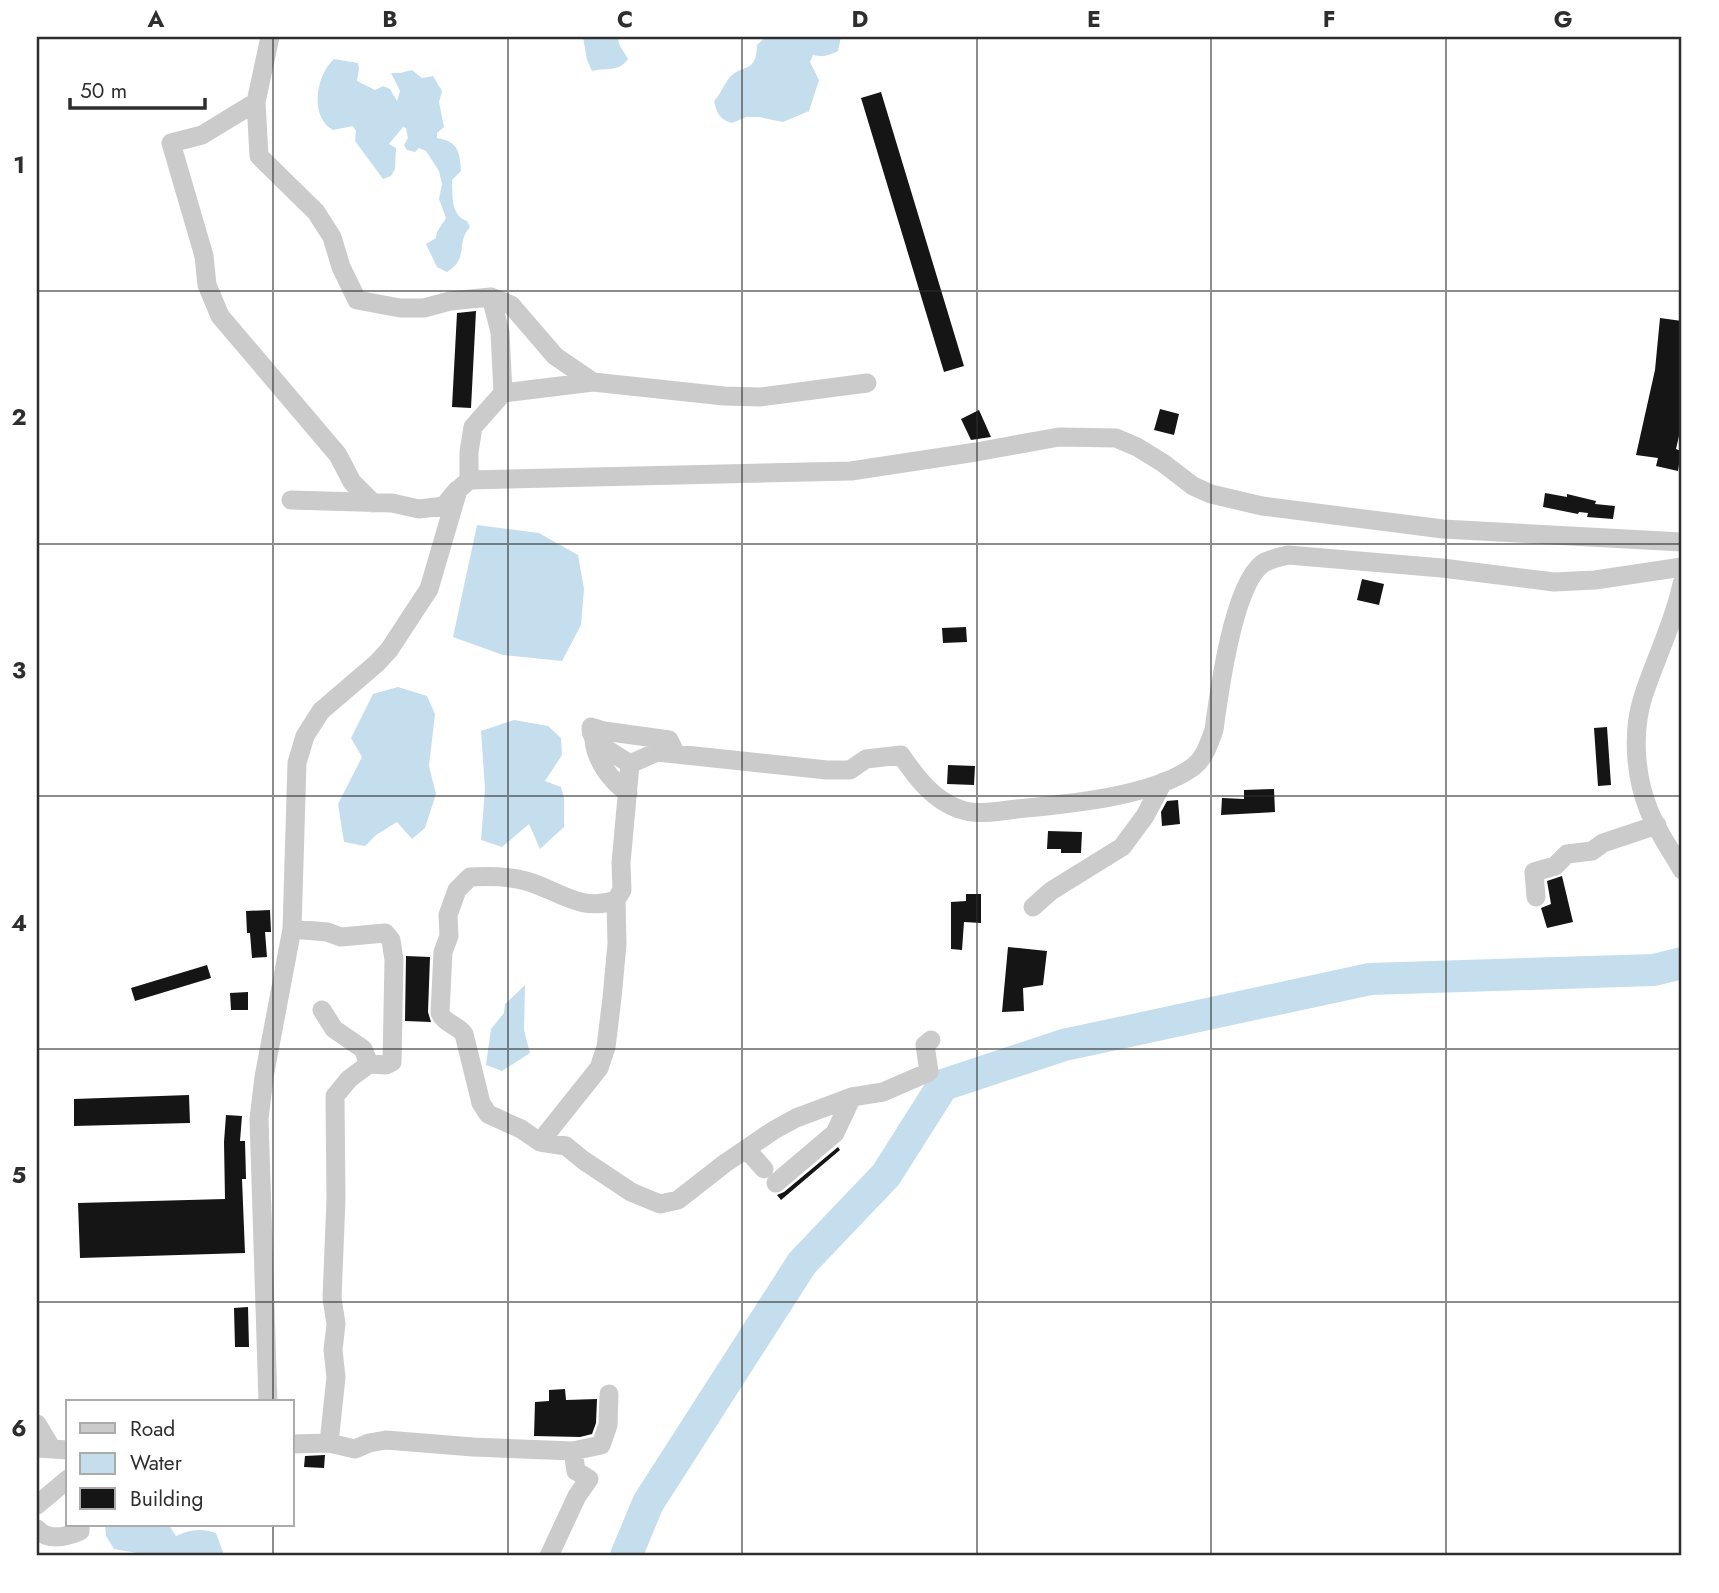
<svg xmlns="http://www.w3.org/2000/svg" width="1719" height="1593" font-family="Jost,sans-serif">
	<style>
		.water { fill: #c5deed }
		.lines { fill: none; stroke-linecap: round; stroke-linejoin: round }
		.river { stroke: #c5deed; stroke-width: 32 }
		.building { fill: #151515 }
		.minor { stroke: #cbcbcb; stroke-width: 19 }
		.grid { fill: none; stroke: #2e2e2e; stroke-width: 2; stroke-opacity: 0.55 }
		.neatline { fill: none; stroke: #2e2e2e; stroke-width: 2.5 }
		.grid-label { font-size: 23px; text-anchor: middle; font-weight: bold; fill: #2e2e2e }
	</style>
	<rect width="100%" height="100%" fill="#fff"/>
	<path class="water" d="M 583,37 L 618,37 L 619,44 L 628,59 C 618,73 606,67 592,71 L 587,60 Z
		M 766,37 L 841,37 L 838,51 C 828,56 823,57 813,55 L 810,62 L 819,80 L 809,111 L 783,122 L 759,117 L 746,117 L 732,123 C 719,119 717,113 714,101 C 721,94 724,84 730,77 C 744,63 756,74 757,45 Z
		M 334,59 L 358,63 L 359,69 L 357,81 L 375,90 L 383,86 L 390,89 L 397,101 L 400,91 L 391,73 L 400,73 L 412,70 L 422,78 L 433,76 L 442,91 L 439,102 L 444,127 L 437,133 L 437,138 C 458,141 460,152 461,171 L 452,180 C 453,195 450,215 467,221 L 470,227 C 455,243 470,258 447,272 L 437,267 L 426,244 L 436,238 L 437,232 L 446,218 L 439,199 L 442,184 L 439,171 L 426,151 L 419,148 L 415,152 L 407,150 L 404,145 L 408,138 L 406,128 L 403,127 L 389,144 L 396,148 L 395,169 L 391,176 L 383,179 L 355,141 L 356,131 L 353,126 L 333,130 C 309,117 316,75 334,59 Z
		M 477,525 L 539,533 L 578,555 L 584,589 L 581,625 L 562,661 L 503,655 L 453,637 Z
		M 398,687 L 427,696 L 435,714 L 429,766 L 436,794 L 425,828 L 412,839 L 397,822 L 376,835 L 365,846 L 344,842 L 338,804 L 362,757 L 351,738 L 373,694 Z
		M 514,720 L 548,726 L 561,738 L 562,755 L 545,781 L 561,787 L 564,798 L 564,827 L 540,849 L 529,824 L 502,847 L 481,840 L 485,789 L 481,731 Z
		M 525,985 L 524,1030 L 530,1053 L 502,1071 L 486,1065 L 491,1029 L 504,1013 L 505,1004 Z
		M 105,1525 L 169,1525 L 176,1536 C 190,1529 202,1528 216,1533 L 224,1555 L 154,1556 L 114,1549 L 106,1536 Z"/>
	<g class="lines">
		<path class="river" d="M 626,1556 L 648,1503 L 802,1263 L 886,1175 L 943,1085 L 1064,1045 L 1370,979 L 1654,970 L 1682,963"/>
	</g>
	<path class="building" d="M 881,92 L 964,366 L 944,372 L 861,98 Z
		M 476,311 L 471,408 L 452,407 L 457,313 Z
		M 1660,318 L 1682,321 L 1682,423 L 1676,449 L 1681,451 L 1678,471 L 1656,466 L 1658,458 L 1636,455 L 1655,370 Z
		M 1160,409 L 1179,414 L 1174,435 L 1154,430 Z
		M 979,410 L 991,437 L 971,440 L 961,419 Z
		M 1545,493 L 1567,497 L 1567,494 L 1596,501 L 1595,504 L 1615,506 L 1613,519 L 1587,517 L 1588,513 L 1579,512 L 1578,514 L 1543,507 Z
		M 1362,579 L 1384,584 L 1379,605 L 1357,600 Z
		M 966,627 L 967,642 L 943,643 L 942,628 Z
		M 1607,727 L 1611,785 L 1598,786 L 1594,728 Z
		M 948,765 L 975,766 L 974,785 L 947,784 Z
		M 1274,789 L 1275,812 L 1221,815 L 1222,798 L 1244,799 L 1244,790 Z
		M 1178,800 L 1180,824 L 1162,826 L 1161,812 L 1167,801 Z
		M 1048,831 L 1082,832 L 1081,853 L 1061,853 L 1061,849 L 1047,849 Z
		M 1562,876 L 1573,922 L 1547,928 L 1541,908 L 1551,904 L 1547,881 Z
		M 966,894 L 981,894 L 981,923 L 964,922 L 962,950 L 951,949 L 951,902 L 966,901 Z
		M 270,910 L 271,932 L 265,932 L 267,957 L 252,958 L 250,933 L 247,933 L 246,911 Z
		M 1008,947 L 1047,951 L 1043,985 L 1023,988 L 1024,1011 L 1002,1012 Z
		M 406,956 L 430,957 L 428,1012 L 431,1022 L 405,1021 Z
		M 207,965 L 211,978 L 135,1001 L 131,988 Z
		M 248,992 L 248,1010 L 231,1010 L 230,993 Z
		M 189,1095 L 190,1123 L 74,1126 L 74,1099 Z
		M 226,1115 L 242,1116 L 240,1141 L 245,1141 L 246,1179 L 242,1179 L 245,1253 L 80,1258 L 78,1203 L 225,1199 L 224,1142 Z
		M 838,1147 L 840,1150 L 781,1200 L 777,1195 L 784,1192 Z
		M 248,1307 L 249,1347 L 235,1347 L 234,1308 Z
		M 565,1389 L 566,1400 L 597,1399 L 596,1423 L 592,1434 L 580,1437 L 534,1436 L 535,1402 L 549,1401 L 549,1390 Z
		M 325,1455 L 324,1468 L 304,1467 L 305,1456 Z"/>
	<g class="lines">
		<path class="minor" d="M 270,37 L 256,102 L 259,156 L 316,212 L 332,237 L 341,267 L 357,300 L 400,308 L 424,308 L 450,301 L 491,297 L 511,305 L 555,356 L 593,382
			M 256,102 L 202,135 L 171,143 L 204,256 L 207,285 L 220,316 L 338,455 L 352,482 L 373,503
			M 491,297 L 500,332 L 503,393
			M 469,480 L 469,452 L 473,427 L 503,393 L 593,382 L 724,396 L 760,397 L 867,383
			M 291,500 L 392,503 L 419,509 L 444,506 L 457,490
			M 1682,584 C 1674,623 1655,659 1643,697 C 1632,731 1635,775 1648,808 C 1656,830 1671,850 1682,870
			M 594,740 C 596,761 611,781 628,793
			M 630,764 C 618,755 589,744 591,727 L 604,731 L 669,740 L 673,748
			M 1536,897 L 1534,872 L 1555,866 L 1567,854 L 1592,851 L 1603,843 L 1657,825
			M 1033,907 L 1051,891 L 1122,847 L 1145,816 L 1163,782
			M 292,929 L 327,932 L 341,937 L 385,933 L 391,940 L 394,960 L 392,1062 L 386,1065 L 369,1064 L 363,1049 L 334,1029 L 322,1010
			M 931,1040 L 925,1045 L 929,1072 L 883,1092 L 852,1097 L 796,1118 L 774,1130 L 724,1164 L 678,1200 L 660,1204 L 631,1192 L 583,1160 L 566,1146 L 540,1142 L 521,1129 L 488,1114 L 481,1103 L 464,1034 C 457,1025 444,1023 440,1013 L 443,952 L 449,936 L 448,915 L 457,890 L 470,877 C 489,876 508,876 526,881 C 558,890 581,913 616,900 L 622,890 L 621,863 L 630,764 L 657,752 L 827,770 L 850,770 L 866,759 L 901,755 C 916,777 933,800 959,809 C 977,816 999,811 1017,809 C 1068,804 1151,797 1193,767 C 1205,758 1209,743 1214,730 C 1219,692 1233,587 1262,564 C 1269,559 1280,557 1288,555 L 1442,568 L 1554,582 L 1595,580 L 1682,567
			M 540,1142 L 599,1068 L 606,1047 L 612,998 L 617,944 L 616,900
			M 746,1149 L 764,1169
			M 776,1183 L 835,1133 L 852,1097
			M 268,1402 L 259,1119 L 264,1077 L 292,929 L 297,763 L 305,736 L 321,711 L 377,663 L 389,650 L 429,589 L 458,490 L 469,480 L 851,471 L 976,452 L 1059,437 L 1116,438 L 1137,447 L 1163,463 L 1193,486 L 1211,494 L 1262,506 L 1443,529 L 1682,542
			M 37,1424 L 52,1449
			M 329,1443 L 336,1377 L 333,1350 L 336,1324 L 332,1298 L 336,1199 L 335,1096 L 349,1079 L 369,1064
			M 292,1444 L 329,1443 L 355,1449 L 369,1443 L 386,1440 L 473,1447 L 573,1451 L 601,1445 L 608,1425 L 609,1394
			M 37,1448 L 68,1450
			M 37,1505 L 68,1479
			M 37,1529 C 48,1541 66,1537 80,1531 L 80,1525
			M 549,1556 L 577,1496 L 589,1479 L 576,1471 L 573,1451"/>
	</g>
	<path class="grid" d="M 273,37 L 273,1402M 508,37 L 508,1556M 742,37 L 742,1556M 977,37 L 977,1556M 1211,37 L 1211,1556M 1446,37 L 1446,1556M 37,291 L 1682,291M 37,544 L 1682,544M 37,796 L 1682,796M 37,1049 L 1682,1049M 37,1302 L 1682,1302M 273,1525 L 273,1556"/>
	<rect width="1719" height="1593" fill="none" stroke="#ffffff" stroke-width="77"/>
	<rect x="66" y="1400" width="228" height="126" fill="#ffffff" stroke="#ababab" stroke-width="2"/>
	<rect x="80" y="1423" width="35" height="10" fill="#cbcbcb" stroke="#ababab" stroke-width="2"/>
	<text x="130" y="1436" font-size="21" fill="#2e2e2e">Road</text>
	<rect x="80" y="1453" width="35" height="21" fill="#c5deed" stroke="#ababab" stroke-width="2"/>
	<text x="130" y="1470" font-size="21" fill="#2e2e2e">Water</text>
	<rect x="80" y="1488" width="35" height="21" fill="#151515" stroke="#ababab" stroke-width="2"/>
	<text x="130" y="1506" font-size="21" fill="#2e2e2e">Building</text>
	<path d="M70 98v10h135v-10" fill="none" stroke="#2e2e2e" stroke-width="3.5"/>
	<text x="80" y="98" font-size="21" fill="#2e2e2e" stroke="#ffffff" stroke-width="5" paint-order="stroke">50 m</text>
	<rect x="38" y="38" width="1642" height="1516" class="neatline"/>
	<g class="grid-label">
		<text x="156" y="27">A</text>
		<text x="390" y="27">B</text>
		<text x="625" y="27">C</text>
		<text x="860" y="27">D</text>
		<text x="1094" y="27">E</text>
		<text x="1329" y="27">F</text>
		<text x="1563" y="27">G</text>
		<text x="19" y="173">1</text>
		<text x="19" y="425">2</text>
		<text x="19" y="678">3</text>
		<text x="19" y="931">4</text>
		<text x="19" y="1183">5</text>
		<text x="19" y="1436">6</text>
	</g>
</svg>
